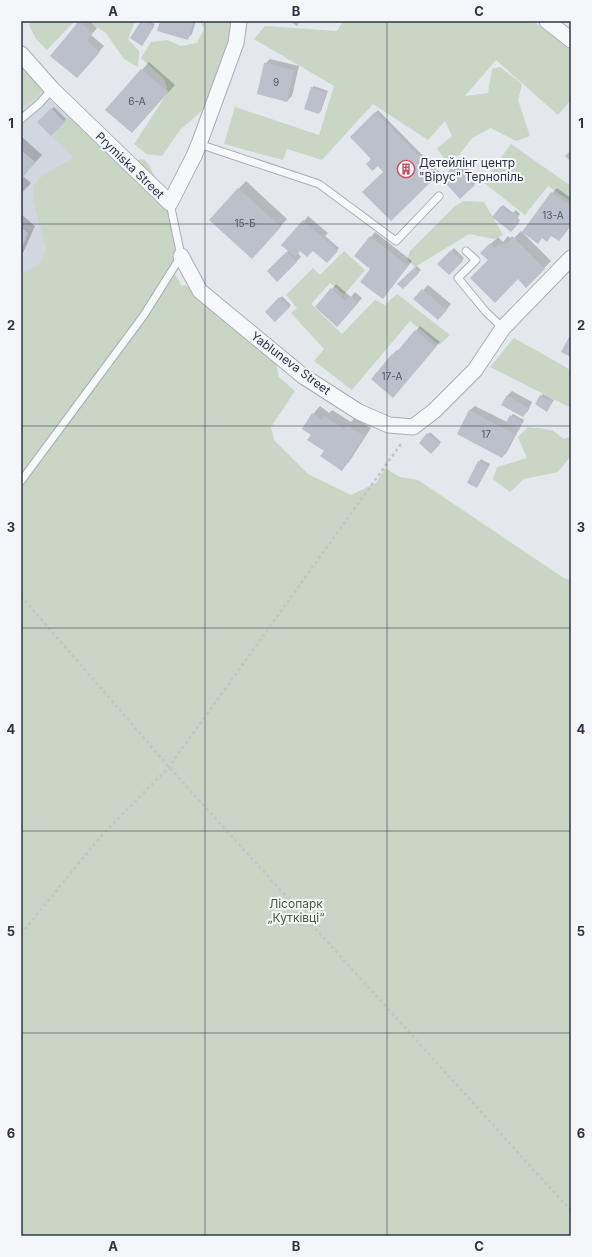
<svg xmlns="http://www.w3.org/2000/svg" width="592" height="1257" font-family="Inter,sans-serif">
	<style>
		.built { fill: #d2d6de }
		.green { fill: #c9d6c5 }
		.shadow { fill: #0003 }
		.building { fill: #bbc0ca }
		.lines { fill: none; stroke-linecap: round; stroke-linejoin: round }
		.lane-casing { stroke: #a9aeb7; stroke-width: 9 }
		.street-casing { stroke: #a9aeb7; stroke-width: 17 }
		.path { stroke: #c2c5cb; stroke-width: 2.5; stroke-dasharray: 3 3; stroke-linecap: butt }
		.lane { stroke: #f7f8fa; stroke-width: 7 }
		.street { stroke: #f7f8fa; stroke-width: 15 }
		.grid { fill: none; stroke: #2b3445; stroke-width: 1; stroke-opacity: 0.55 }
		.labels { text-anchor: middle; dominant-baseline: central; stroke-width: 4; stroke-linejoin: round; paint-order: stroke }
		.number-label { font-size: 10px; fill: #4f5766 }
		.poi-label { font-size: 12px; fill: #2b3445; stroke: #f4f6f9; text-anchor: start }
		.street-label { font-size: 12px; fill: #2b3445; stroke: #f4f6f9 }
		.park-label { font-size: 12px; fill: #3f6138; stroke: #f4f6f9 }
		.neatline { fill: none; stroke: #2b3445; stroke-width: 1.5 }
		.grid-label { font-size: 13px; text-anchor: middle; font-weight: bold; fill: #2b3445 }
	</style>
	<rect width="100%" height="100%" fill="#e4e7ec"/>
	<path class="built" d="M 21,60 L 130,172 L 21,282 Z"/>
	<path class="green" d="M 32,21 L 75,21 L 47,50 L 36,39 L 29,25 Z
		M 87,21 L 139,21 L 134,24 L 128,39 L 139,51 L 138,67 L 124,59 L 106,33 Z
		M 200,21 L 232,21 L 227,50 L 204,109 L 180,130 L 162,156 L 146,154 L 134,144 L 168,92 L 164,79 L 141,58 L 151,42 L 167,40 L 181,46 L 197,43 L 204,29 Z
		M 343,21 L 533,21 L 571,51 L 571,100 L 558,115 L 496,60 L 465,96 L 488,93 L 492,69 L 500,67 L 522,84 L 518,100 L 530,136 L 516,141 L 491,128 L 472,138 L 459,155 L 445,160 L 437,148 L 452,136 L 445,121 L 428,140 L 373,104 L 322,160 L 287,149 L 283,160 L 224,144 L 235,107 L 319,135 L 334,86 L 254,39 L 265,26 L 337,31 Z
		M 21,65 L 44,89 L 35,99 L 21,107 Z
		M 69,116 L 118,163 L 144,159 L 149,165 C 159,186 182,222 180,244 C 179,253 176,263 173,271 L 182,286 L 184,285 L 191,287 L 275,357 L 279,377 L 295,391 L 271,427 L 274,440 L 308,474 L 351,495 L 376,483 L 385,468 L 400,477 L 418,480 L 564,578 L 571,580 L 571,1236 L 21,1236 L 21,275 L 37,265 L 42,261 L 46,249 L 33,199 L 34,185 L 44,174 L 74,158 L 51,136 L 64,122 L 63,121 Z
		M 511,144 L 571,186 L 571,202 L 548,186 L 525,215 L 483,182 Z
		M 464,201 L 484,202 L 503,235 L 494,239 L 469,234 L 415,267 L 407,260 L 410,251 L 455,206 Z
		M 344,251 L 365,270 L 344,295 L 330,283 L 311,304 L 342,334 L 375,300 L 385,305 L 397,294 L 450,335 L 439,345 L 410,321 L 352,390 L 314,361 L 324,349 L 291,313 L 297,308 L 286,295 L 313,268 L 320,275 Z
		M 514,338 L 571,370 L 571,408 L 490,367 Z
		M 528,427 L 552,430 L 564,439 L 571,436 L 571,456 L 558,472 L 524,479 L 510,492 L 493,479 L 497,467 L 527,458 L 518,437 Z"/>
	<path class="shadow" d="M 81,21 L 89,21 L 97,28 L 91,35 L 104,46 L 82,72 L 52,56 Z
		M 142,21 L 150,21 L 155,24 L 144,42 Z
		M 161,21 L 196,21 L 192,34 L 187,39 Z
		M 270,59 L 299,66 L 292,96 L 287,101 L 265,64 Z
		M 149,62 L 175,85 L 132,132 L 107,109 Z
		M 314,86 L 328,91 L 321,111 L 319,113 L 312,88 Z
		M 54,107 L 66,119 L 51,135 L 38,122 Z
		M 378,110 L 439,172 L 391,220 L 385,172 L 351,137 Z
		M 22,137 L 42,155 L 23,176 L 31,183 L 21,194 Z
		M 461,161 L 479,180 L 460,197 L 447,173 Z
		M 246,181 L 287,219 L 259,250 L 210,220 Z
		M 557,188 L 571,198 L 571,225 L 564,235 L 559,240 L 552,235 L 524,232 L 552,193 Z
		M 503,205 L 513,213 L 516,210 L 520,214 L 517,218 L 520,220 L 513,229 L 501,207 Z
		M 21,214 L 35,226 L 23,253 L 21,255 Z
		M 308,216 L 328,233 L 325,236 L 339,248 L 327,262 L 314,250 L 299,249 L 298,253 L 301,257 L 277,280 L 268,271 L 289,250 L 304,221 Z
		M 521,231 L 551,261 L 527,286 L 518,278 L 489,260 L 481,253 L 498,237 L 503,242 L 508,236 L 510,238 L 512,236 L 514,238 Z
		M 375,232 L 412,261 L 383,298 L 371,269 L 371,237 Z
		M 454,248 L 464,258 L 449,274 L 439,264 Z
		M 417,266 L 421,270 L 403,288 L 399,284 Z
		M 336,284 L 351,297 L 355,292 L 362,298 L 342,321 L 332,289 Z
		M 428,285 L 451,304 L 443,314 L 415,299 Z
		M 282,296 L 291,305 L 275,321 L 266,312 Z
		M 420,326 L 440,342 L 397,392 L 393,354 L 397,350 L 399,351 Z
		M 512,391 L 532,402 L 528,411 L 523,416 L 507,396 Z
		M 543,394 L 554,400 L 547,410 L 541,396 Z
		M 320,406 L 329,413 L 332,410 L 351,422 L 355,418 L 371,428 L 349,462 L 342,469 L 312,435 L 303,429 L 313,414 Z
		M 475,406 L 507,422 L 513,414 L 524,420 L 507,452 L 502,457 L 458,434 L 470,410 Z
		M 430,432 L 441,442 L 431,453 L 420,443 Z
		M 481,459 L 490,464 L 477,487 L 479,462 Z"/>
	<path class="building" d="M 79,21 L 93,33 L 87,41 L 100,52 L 77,78 L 50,56 Z
		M 141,21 L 145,21 L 154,27 L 142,46 L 130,38 Z
		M 160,21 L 194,21 L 188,40 L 157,31 Z
		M 289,21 L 300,21 L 297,26 Z
		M 264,63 L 294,70 L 287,102 L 257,94 Z
		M 141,69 L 168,92 L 132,133 L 105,110 Z
		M 311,87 L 326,93 L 319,114 L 304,109 Z
		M 51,108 L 65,122 L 51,136 L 37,122 Z
		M 375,112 L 438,175 L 391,221 L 362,192 L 383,172 L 378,166 L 372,171 L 366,164 L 371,159 L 350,137 Z
		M 21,150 L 35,162 L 21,179 Z
		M 571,150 L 571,162 L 565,156 Z
		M 455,165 L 475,185 L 460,199 L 441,178 Z
		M 238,188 L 281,227 L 252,259 L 209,220 Z
		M 551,192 L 571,206 L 571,225 L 559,241 L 551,236 L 547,242 L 542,238 L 538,244 L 522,232 Z
		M 501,206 L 511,214 L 513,212 L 519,217 L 516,220 L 519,223 L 511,232 L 492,217 Z
		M 303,220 L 338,251 L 327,263 L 313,251 L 307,257 L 300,251 L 295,257 L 281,245 Z
		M 21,227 L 28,233 L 21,250 Z
		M 370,236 L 408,266 L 383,299 L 360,282 L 370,269 L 354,256 Z
		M 513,237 L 545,269 L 526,288 L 518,279 L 495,303 L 470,278 L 488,260 L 480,253 L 490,243 L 495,248 L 500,243 L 502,245 L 504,243 L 506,244 Z
		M 451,250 L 463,261 L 449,275 L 437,264 Z
		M 286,252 L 297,262 L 277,282 L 267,271 Z
		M 415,267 L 419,273 L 403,289 L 397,284 Z
		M 331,288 L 345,301 L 350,296 L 358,303 L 337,327 L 315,307 Z
		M 422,289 L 447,310 L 438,320 L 413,299 Z
		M 279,297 L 290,307 L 275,322 L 265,312 Z
		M 415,330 L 436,347 L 393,398 L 371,379 L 392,354 L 394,355 Z
		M 569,337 L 571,338 L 571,357 L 561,352 Z
		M 507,395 L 528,408 L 523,417 L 501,405 Z
		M 540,395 L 552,403 L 547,412 L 535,404 Z
		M 469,410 L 515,434 L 502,458 L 457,434 Z
		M 312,413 L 322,420 L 324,416 L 344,429 L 347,425 L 364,436 L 342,471 L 320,456 L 324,451 L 307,440 L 311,435 L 302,429 Z
		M 510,415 L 523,422 L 519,430 L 506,423 Z
		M 427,433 L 440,444 L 431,454 L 419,443 Z
		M 478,461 L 489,466 L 477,488 L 467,483 Z"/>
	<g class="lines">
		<defs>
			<path id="lane" d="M 21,119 L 40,103 L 52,89
				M 199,144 L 319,184 L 396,241 L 439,196
				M 466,251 L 476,260 L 458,278 L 486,312 L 503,328
				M 21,481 L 144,315 L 181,256 L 170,203"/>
			<path id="street" d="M 547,21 L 571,40
				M 21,54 L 52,89 L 170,203 L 194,156 L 199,144 L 236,43 L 239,21
				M 181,256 L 200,291 L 303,376 L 359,412 L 389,425 L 413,427 L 434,411 L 475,370 L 503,328 L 571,258"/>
		</defs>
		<use href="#lane" class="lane-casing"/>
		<use href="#street" class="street-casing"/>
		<path class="path" d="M 21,596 L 169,767 L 571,1211
			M 21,934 L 101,836 L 169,767 L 401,444"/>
		<use href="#lane" class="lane"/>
		<use href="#street" class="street"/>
	</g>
	<path class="grid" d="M 205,21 L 205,1236M 387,21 L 387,1236M 21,224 L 571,224M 21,426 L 571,426M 21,628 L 571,628M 21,831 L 571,831M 21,1033 L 571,1033"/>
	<defs>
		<symbol id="building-ring" viewBox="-11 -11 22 22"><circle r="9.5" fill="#f4f6f9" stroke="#d1495b" stroke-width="1.5"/><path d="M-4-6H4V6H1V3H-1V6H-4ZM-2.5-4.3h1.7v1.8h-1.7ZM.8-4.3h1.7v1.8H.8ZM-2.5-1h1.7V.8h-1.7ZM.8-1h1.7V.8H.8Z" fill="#d1495b"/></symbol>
	</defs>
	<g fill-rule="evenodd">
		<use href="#building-ring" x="396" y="159" width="20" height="20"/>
	</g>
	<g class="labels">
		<g class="number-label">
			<text x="276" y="82">9</text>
			<text x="137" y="101">6-А</text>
			<text x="553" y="215">13-А</text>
			<text x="245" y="223">15-Б</text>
			<text x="392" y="376">17-А</text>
			<text x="486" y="434">17</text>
		</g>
		<g class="poi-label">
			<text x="419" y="162">Детейлінг центр<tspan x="419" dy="14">"Вірус" Тернопіль</tspan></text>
		</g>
		<g class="street-label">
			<text transform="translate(130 165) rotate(44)">Prymiska Street</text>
			<text transform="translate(291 363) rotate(37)">Yabluneva Street</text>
		</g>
		<g class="park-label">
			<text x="296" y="903">Лісопарк<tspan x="296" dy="14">„Кутківці“</tspan></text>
		</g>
	</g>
	<rect width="592" height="1257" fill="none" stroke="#f4f6f9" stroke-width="44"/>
	<rect x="22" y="22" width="548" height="1213" class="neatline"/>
	<g class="grid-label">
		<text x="113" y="16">A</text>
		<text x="296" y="16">B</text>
		<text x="479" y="16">C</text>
		<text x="11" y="128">1</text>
		<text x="581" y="128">1</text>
		<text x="11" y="330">2</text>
		<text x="581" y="330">2</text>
		<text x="11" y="532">3</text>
		<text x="581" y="532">3</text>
		<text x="11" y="734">4</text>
		<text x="581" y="734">4</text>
		<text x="11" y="936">5</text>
		<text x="581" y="936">5</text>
		<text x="11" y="1138">6</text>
		<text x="581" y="1138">6</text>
		<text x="113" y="1251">A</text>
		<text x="296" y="1251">B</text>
		<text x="479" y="1251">C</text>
	</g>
</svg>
